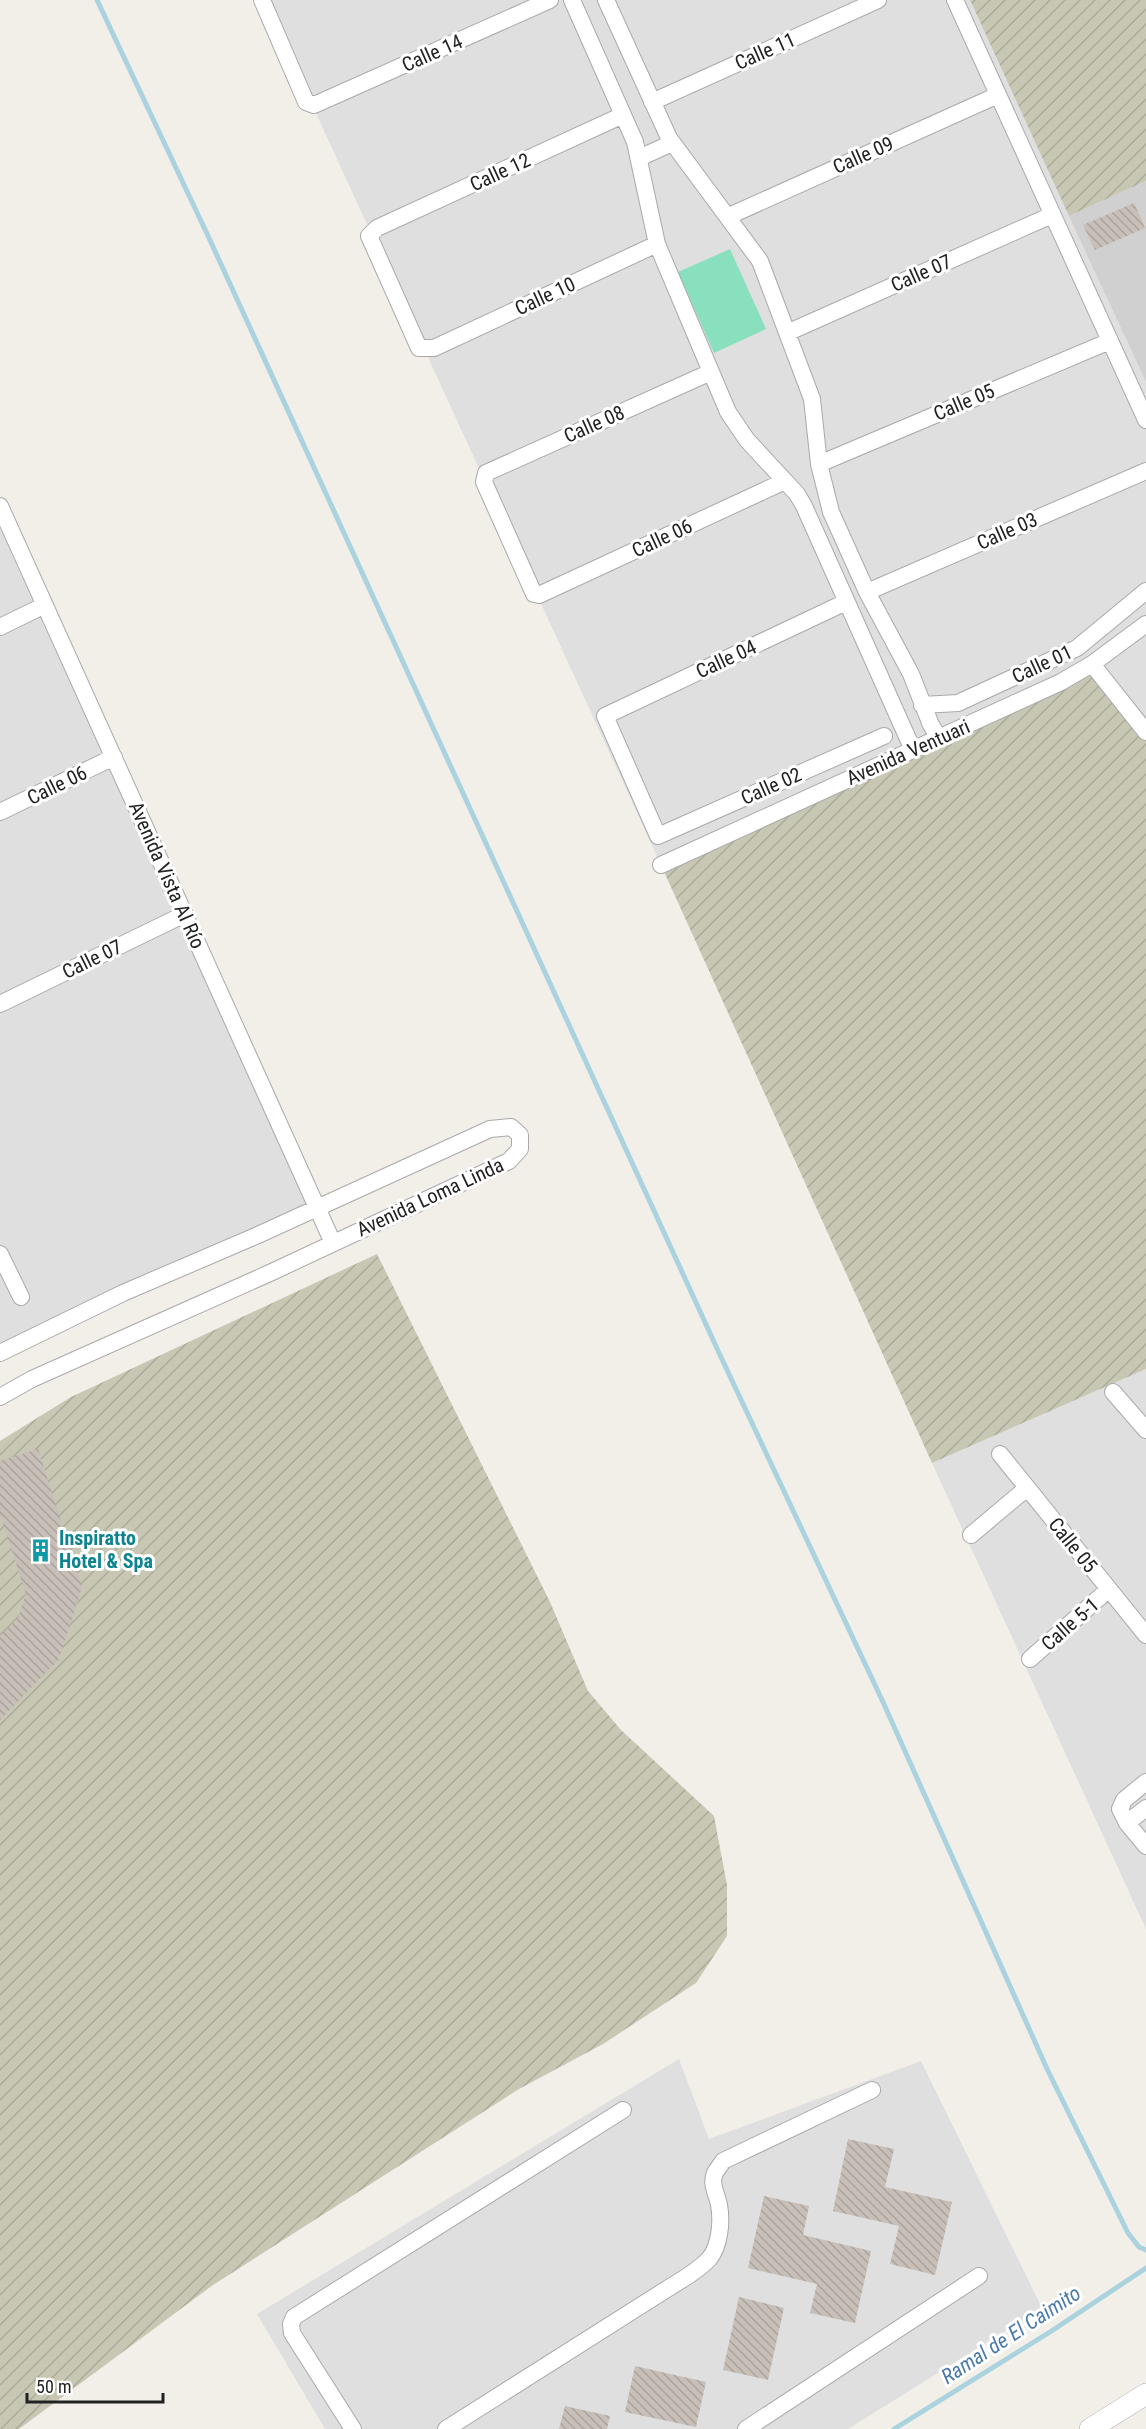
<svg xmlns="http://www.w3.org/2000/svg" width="1146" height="2429" font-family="'Roboto Condensed',sans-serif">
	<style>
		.residential { fill: #e0dfdf }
		.religious { fill: #d0d0d0 }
		.construction { fill: url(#construction-furrows) }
		.pitch { fill: #88e0be }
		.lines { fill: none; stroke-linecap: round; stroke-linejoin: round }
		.stream { stroke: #aad3df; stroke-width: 5 }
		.building { fill: url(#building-back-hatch) }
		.minor-casing { stroke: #a9a9a9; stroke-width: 18 }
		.tertiary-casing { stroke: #a9a9a9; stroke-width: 22 }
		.minor { stroke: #fff; stroke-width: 16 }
		.tertiary { stroke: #fff; stroke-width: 21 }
		.labels { text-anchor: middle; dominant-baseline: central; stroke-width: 6; stroke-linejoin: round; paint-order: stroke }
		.street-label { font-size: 20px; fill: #222; stroke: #fff }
		.culture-label { font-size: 20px; font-weight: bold; fill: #0d838f; stroke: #fff; text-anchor: start }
		.water-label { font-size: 21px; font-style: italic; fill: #4a7aab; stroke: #fff }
	</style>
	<defs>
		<pattern id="construction-furrows" width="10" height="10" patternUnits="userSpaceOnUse" patternTransform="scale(1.5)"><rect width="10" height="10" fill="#c7c7b4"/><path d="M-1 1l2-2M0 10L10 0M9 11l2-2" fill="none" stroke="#abab9a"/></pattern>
		<pattern id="building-back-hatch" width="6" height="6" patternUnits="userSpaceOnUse" patternTransform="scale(1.5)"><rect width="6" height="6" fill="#c7bfb8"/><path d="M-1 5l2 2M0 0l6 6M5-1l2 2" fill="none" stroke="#aba49e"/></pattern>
	</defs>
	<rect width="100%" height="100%" fill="#f2efe9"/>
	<path class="residential" d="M 264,0 L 970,0 L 1146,382 L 1146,732 L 661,865 Z
		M 0,506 L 317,1208 L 0,1353 Z
		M 1146,1369 L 1146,1929 L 932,1463 Z
		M 679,2059 L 709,2139 L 921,2061 L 1042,2308 L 848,2429 L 325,2429 L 257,2314 Z"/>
	<path class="religious" d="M 1146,181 L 1146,382 L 1069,216 Z"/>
	<path class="construction" d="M 970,0 L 1146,0 L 1146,181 L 1069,216 Z
		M 1092,664 L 1146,732 L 1146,1369 L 932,1463 L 661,865 Z
		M 377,1254 L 550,1602 L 588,1691 L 621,1730 L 714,1816 L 727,1885 L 727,1936 L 696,1983 L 603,2044 L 519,2089 L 213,2285 L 19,2429 L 0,2429 L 0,1441 L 71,1397 Z"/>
	<path class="pitch" d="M 730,249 L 766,329 L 714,353 L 678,272 Z"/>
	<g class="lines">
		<path class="stream" d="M 97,0 L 209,238 L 720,1355 L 883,1702 L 1048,2071 L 1128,2233 L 1139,2247 L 1146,2250
			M 894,2429 L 1050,2332 L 1146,2268"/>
	</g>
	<path class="building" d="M 1134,203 L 1145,228 L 1095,250 L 1083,225 Z
		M 38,1449 L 82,1587 L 59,1659 L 0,1720 L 0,1636 L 18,1618 L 26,1594 L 0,1514 L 0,1461 Z
		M 848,2139 L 894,2149 L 885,2187 L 952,2202 L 935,2275 L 890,2264 L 899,2226 L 833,2211 Z
		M 764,2196 L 809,2206 L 803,2235 L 871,2251 L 855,2323 L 810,2313 L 817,2284 L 748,2268 Z
		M 739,2297 L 784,2308 L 768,2380 L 723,2370 Z
		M 635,2366 L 706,2382 L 696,2427 L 625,2412 Z
		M 565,2406 L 610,2416 L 607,2429 L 559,2429 Z"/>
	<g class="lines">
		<defs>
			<path id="minor" d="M 262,0 L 306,102 L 314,105 L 550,0
				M 572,0 L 635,142 L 657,244 L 728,412 L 747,440 L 797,494 L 804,506 L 913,750
				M 606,0 L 669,138 L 760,261 L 812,399 L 819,464 L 831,512 L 867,592 L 911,674 L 931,725 L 939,738
				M 955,0 L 1146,420
				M 652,102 L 878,0
				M 623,115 L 377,228 L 369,236 L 419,348 L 434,348 L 657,244
				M 639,158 L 672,143
				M 729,216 L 998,95
				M 789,332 L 1052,215
				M 711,372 L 486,473 L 484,482 L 534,594 L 539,595 L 785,481
				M 819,464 L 1110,341
				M 0,506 L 333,1243
				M 867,592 L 1146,471
				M 846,602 L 605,716 L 658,836 L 884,736
				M 0,627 L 45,605
				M 1092,664 L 1146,732
				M 922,705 L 958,703 L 1077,648 L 1146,591
				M 0,812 L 114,757
				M 661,865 L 1061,682 L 1092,664 L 1146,624
				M 0,1004 L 185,914
				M 0,1254 L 21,1297
				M 0,1353 L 123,1293 L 258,1235 L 490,1129 L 511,1127 L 520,1135 L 520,1149 L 509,1161 L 272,1272 L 32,1379 L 0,1397
				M 1113,1392 L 1146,1430
				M 1000,1454 L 1146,1635
				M 971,1535 L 1027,1488
				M 1030,1659 L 1109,1589
				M 1146,1782 L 1124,1800 L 1120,1809 L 1127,1823 L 1146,1846
				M 1127,1823 L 1146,1808
				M 353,2429 L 292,2333 L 291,2324 L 294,2317 L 623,2110
				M 446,2429 L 667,2289 C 681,2280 697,2272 709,2259 C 720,2246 722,2221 719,2205 C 717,2194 710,2184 715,2173 C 717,2169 721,2165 723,2161 L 872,2090
				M 746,2429 L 979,2276"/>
			<path id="tertiary" d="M 1090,2429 L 1146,2394"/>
		</defs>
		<use href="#minor" class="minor-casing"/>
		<use href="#tertiary" class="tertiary-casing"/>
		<use href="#minor" class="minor"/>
		<use href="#tertiary" class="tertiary"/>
	</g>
	<defs>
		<symbol id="building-bare" viewBox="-9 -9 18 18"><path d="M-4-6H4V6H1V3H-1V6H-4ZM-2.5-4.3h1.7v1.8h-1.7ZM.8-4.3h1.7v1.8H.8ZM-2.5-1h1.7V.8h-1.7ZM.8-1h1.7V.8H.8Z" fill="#0f9aa8" stroke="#fff" stroke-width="2.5" paint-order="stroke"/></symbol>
	</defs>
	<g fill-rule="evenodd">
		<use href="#building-bare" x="24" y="1534" width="33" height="33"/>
	</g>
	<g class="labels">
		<g class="street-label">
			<text transform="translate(765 51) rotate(-24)">Calle 11</text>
			<text transform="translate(432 53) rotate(-24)">Calle 14</text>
			<text transform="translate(863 155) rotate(-24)">Calle 09</text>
			<text transform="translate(500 172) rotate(-25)">Calle 12</text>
			<text transform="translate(921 273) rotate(-24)">Calle 07</text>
			<text transform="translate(545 296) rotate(-25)">Calle 10</text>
			<text transform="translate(964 402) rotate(-23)">Calle 05</text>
			<text transform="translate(594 424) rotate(-24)">Calle 08</text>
			<text transform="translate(1007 531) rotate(-24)">Calle 03</text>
			<text transform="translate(662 538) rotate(-25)">Calle 06</text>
			<text transform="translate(726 659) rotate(-25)">Calle 04</text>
			<text transform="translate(1042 664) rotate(-25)">Calle 01</text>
			<text transform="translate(908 752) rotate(-24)">Avenida Ventuari</text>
			<text transform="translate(57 785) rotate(-26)">Calle 06</text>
			<text transform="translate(771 786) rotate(-24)">Calle 02</text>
			<text transform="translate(167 875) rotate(66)">Avenida Vista Al Río</text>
			<text transform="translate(92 959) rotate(-26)">Calle 07</text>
			<text transform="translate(430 1197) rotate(-25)">Avenida Loma Linda</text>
			<text transform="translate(1073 1545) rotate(51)">Calle 05</text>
			<text transform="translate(1070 1624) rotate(-41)">Calle 5-1</text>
		</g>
		<g class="culture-label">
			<text x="59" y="1538">Inspiratto<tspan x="59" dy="23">Hotel &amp; Spa</tspan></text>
		</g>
		<g class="water-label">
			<text transform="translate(1011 2335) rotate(-33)">Ramal de El Caimito</text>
		</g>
	</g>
	<path d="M27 2393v9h136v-9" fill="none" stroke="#222222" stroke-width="3"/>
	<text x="36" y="2393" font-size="18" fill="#222222" stroke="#ffffff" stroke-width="4.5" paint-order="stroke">50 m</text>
</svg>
